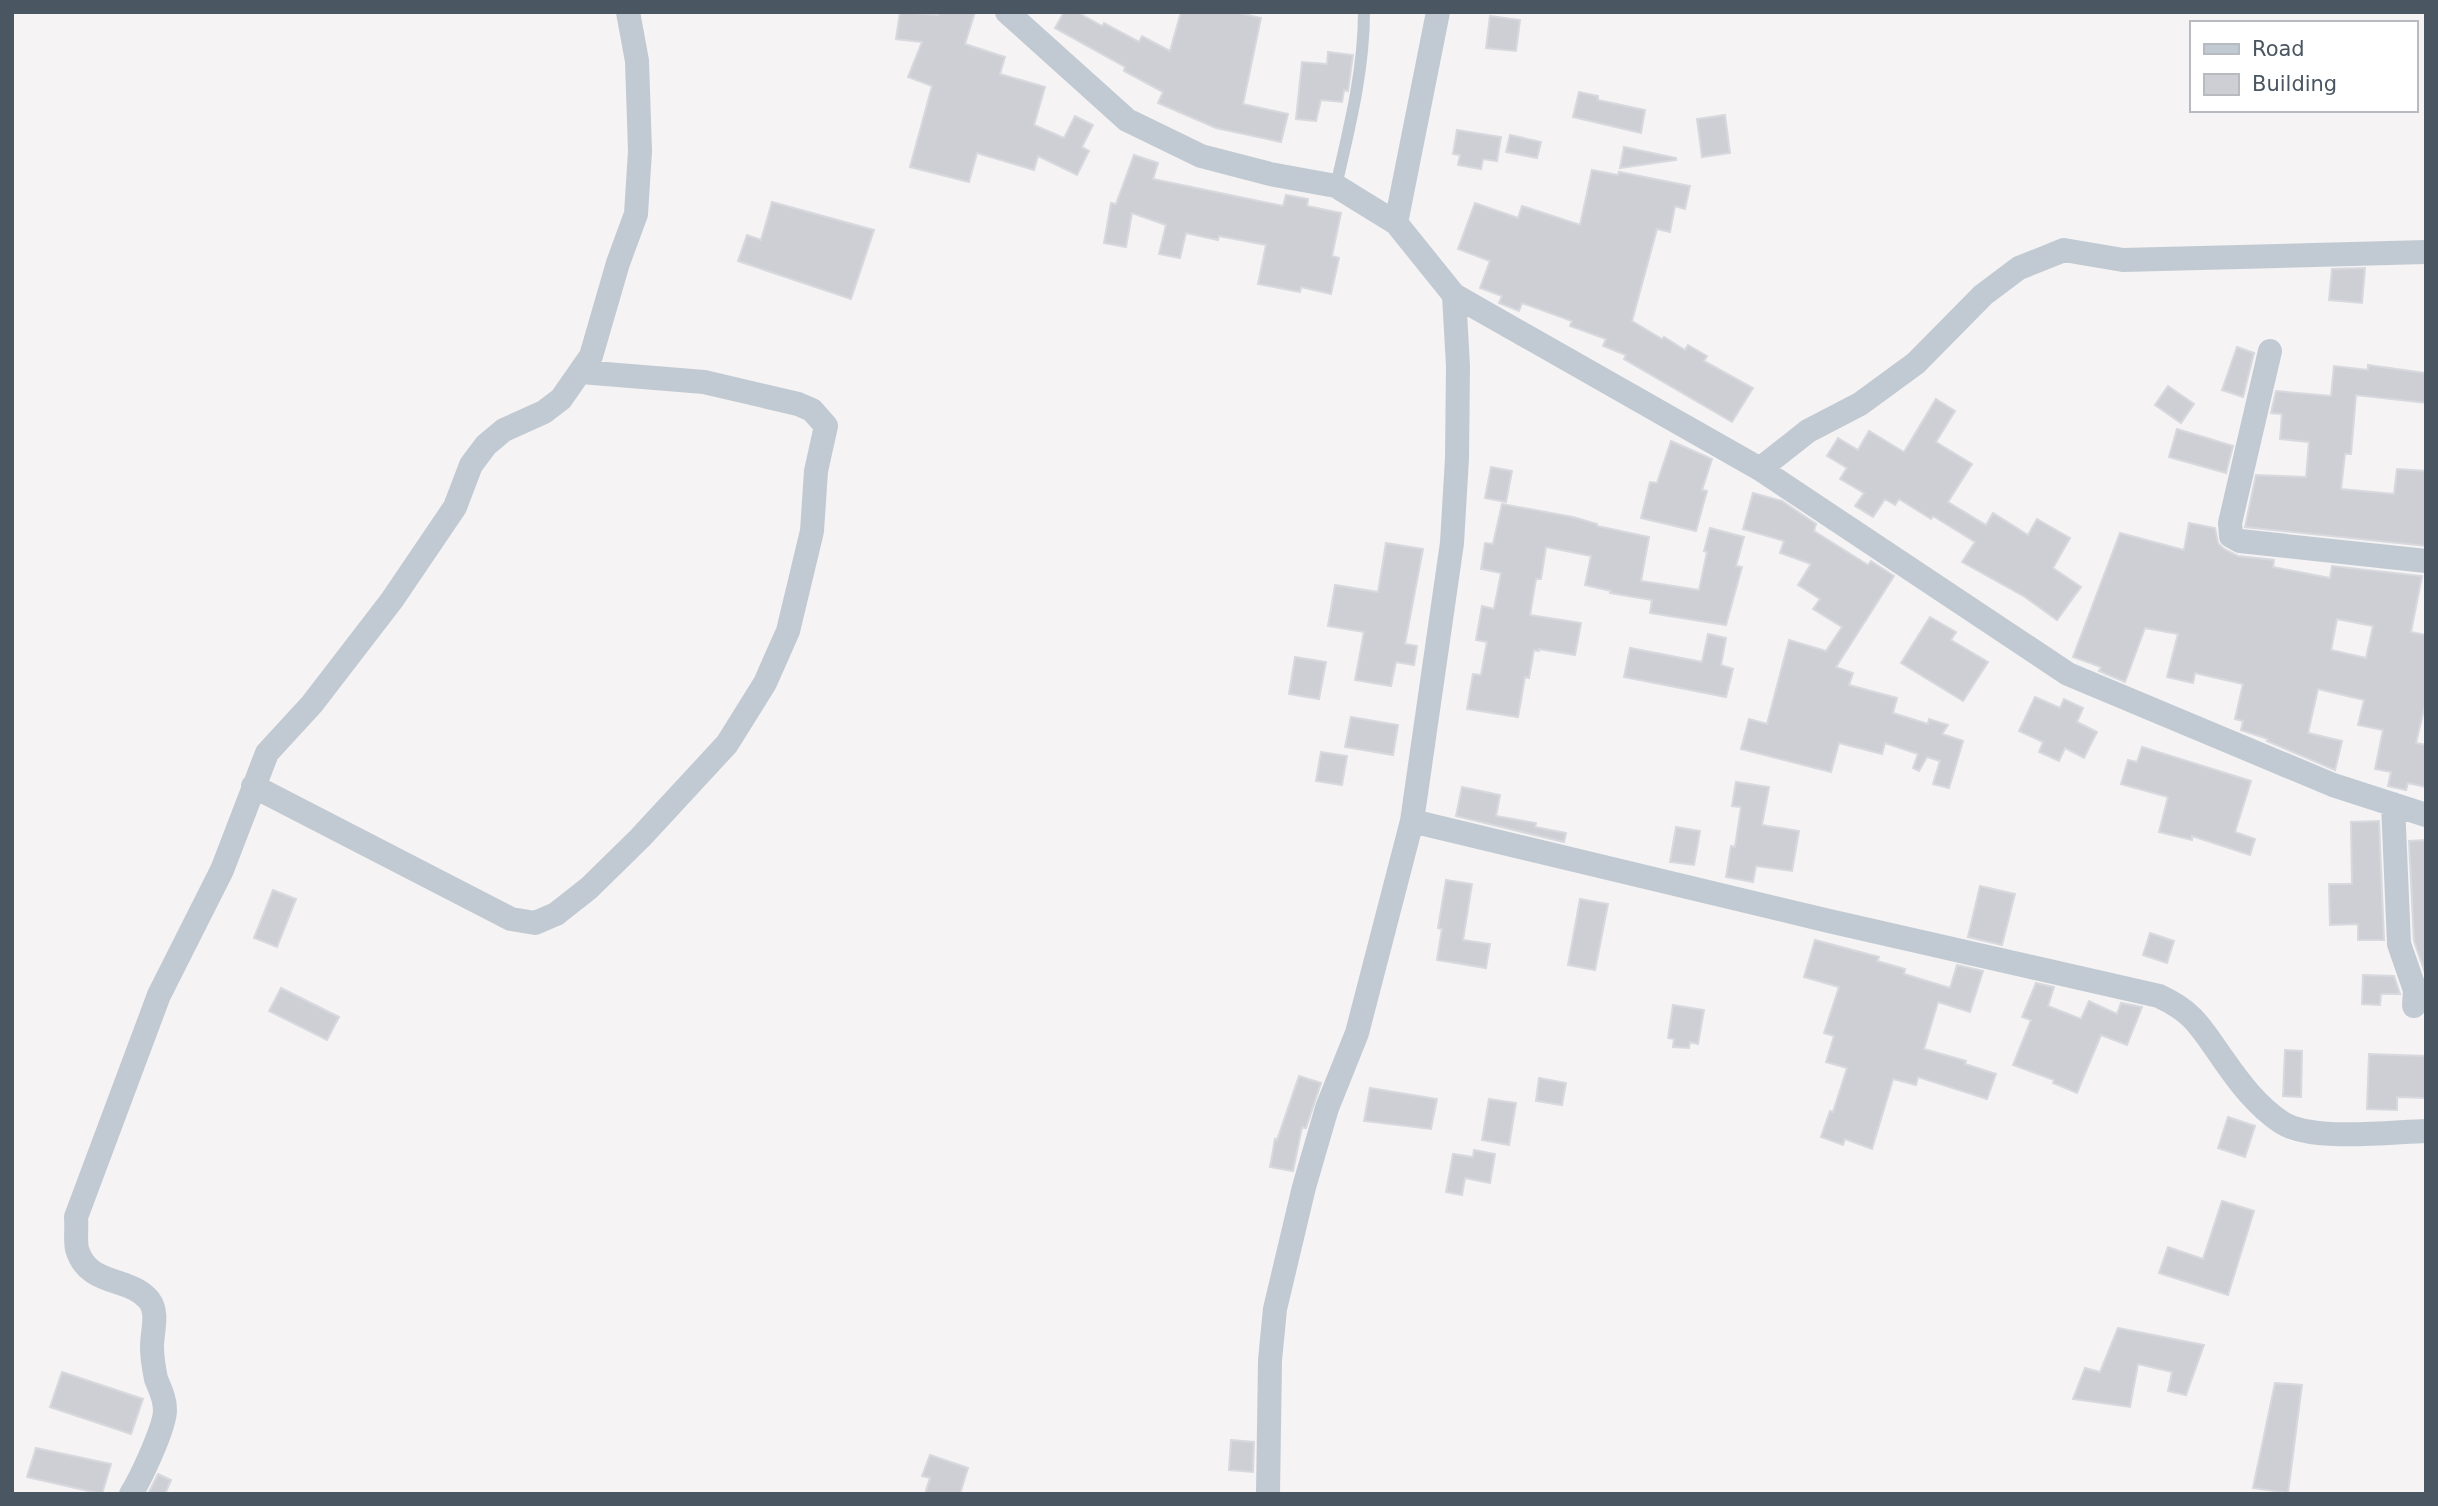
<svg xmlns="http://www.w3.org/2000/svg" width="2438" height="1506" font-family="'DejaVu Sans',sans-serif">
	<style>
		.building { fill: #cdcfd5; stroke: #d7d9de; stroke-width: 2; fill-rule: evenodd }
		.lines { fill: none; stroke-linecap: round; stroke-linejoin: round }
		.service { stroke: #c1cad2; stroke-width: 12 }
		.minor { stroke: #c1cad2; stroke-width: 24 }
	</style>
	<rect width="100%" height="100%" fill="#f5f3f3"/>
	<path class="building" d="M 900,12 L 938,15 L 939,12 L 975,12 L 965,44 L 1005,57 L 1000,74 L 1045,87 L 1034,125 L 1064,138 L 1075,116 L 1093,125 L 1082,147 L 1089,151 L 1077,175 L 1038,156 L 1034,170 L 977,153 L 969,182 L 910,167 L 932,86 L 908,77 L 922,42 L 896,39 Z
		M 1064,12 L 1077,12 L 1102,26 L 1104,23 L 1139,42 L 1142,36 L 1170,51 L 1181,12 L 1235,12 L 1261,18 L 1243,104 L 1288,114 L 1281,142 L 1216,128 L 1158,103 L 1163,92 L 1124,71 L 1125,67 L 1055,28 Z
		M 1490,16 L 1520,20 L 1516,51 L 1486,48 Z
		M 1328,52 L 1353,55 L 1348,91 L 1344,90 L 1342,102 L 1321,100 L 1316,121 L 1296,119 L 1302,62 L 1327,64 Z
		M 1579,92 L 1598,96 L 1598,100 L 1645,110 L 1641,133 L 1573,117 Z
		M 1725,115 L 1730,153 L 1702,157 L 1697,119 Z
		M 1457,130 L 1501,137 L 1497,161 L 1483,159 L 1481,169 L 1458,165 L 1460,155 L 1453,154 Z
		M 1510,135 L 1541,142 L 1537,158 L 1506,152 Z
		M 1624,147 L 1676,158 L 1676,160 L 1620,168 Z
		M 1134,155 L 1158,163 L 1153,179 L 1283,206 L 1286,195 L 1308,199 L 1307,206 L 1341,213 L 1332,256 L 1339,258 L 1331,294 L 1301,287 L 1300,292 L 1258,284 L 1266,245 L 1219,236 L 1218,240 L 1186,233 L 1180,258 L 1159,254 L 1166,225 L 1132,213 L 1126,247 L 1104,243 L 1111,203 L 1116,204 Z
		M 1592,170 L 1618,175 L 1619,172 L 1690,186 L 1685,209 L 1675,206 L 1670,232 L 1657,229 L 1632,321 L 1662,339 L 1664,337 L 1685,350 L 1688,345 L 1707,356 L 1704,361 L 1753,388 L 1732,422 L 1624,359 L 1626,355 L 1603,346 L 1606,339 L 1570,326 L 1572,321 L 1522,303 L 1519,311 L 1499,303 L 1502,296 L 1480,288 L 1490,261 L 1458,249 L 1475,203 L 1518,218 L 1522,206 L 1580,225 Z
		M 772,202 L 874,230 L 851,299 L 738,261 L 747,235 L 761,240 Z
		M 2365,268 L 2362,303 L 2329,300 L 2332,269 Z
		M 2237,347 L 2254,353 L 2243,397 L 2222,390 Z
		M 2368,365 L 2426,373 L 2426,403 L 2356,395 L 2351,454 L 2345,454 L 2341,489 L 2394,494 L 2397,469 L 2426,471 L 2426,546 L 2245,527 L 2256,475 L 2306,477 L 2309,442 L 2280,439 L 2282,414 L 2271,413 L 2276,391 L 2331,396 L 2334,366 L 2368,370 Z
		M 2168,386 L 2194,404 L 2181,423 L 2155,405 Z
		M 1936,399 L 1955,411 L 1936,442 L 1972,464 L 1948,502 L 1986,525 L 1993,513 L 2028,535 L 2037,519 L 2070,538 L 2053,568 L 2081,587 L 2057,620 L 2025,597 L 1962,562 L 1975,542 L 1933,516 L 1931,519 L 1899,499 L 1895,505 L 1885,499 L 1873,517 L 1855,506 L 1864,493 L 1840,479 L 1847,468 L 1827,456 L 1838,438 L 1858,450 L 1869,431 L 1904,452 Z
		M 2177,429 L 2233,446 L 2226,473 L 2169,457 Z
		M 1671,441 L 1712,459 L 1702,490 L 1707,491 L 1696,531 L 1641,518 L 1650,482 L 1657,483 Z
		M 1491,467 L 1512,471 L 1506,502 L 1485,498 Z
		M 1753,493 L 1782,501 L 1816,524 L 1814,531 L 1868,565 L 1871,561 L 1894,576 L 1836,667 L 1853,673 L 1849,685 L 1897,698 L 1893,713 L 1928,724 L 1929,719 L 1948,725 L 1942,734 L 1963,741 L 1949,788 L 1933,784 L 1940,761 L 1927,757 L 1919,771 L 1913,768 L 1918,754 L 1885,743 L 1882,754 L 1839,743 L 1831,772 L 1741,749 L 1749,719 L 1767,724 L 1789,640 L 1826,651 L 1842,627 L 1813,609 L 1820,599 L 1798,585 L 1811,564 L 1780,553 L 1784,541 L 1743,529 Z
		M 1502,504 L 1573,517 L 1597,524 L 1597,526 L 1649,537 L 1641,581 L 1699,590 L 1707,552 L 1704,551 L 1710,528 L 1744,537 L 1736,566 L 1742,567 L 1726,625 L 1650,613 L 1652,600 L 1610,593 L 1611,591 L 1585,585 L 1591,556 L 1546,547 L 1541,579 L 1536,579 L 1530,615 L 1581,623 L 1575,655 L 1539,649 L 1539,651 L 1534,650 L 1529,678 L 1525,677 L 1518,717 L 1467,709 L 1473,674 L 1481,675 L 1487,642 L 1476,640 L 1482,606 L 1494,609 L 1501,573 L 1481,569 L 1485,543 L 1493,544 Z
		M 2189,523 L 2215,528 L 2218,543 L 2224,549 L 2238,556 L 2274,560 L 2273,567 L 2330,578 L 2332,566 L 2422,576 L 2411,632 L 2426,635 L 2426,701 L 2416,743 L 2426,745 L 2426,787 L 2408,783 L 2406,790 L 2388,786 L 2391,772 L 2375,769 L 2383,730 L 2358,725 L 2364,700 L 2318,689 L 2308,733 L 2342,741 L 2335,770 L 2267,741 L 2268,739 L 2241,730 L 2243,721 L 2235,719 L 2243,684 L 2195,673 L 2193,683 L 2167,677 L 2178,634 L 2145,628 L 2125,682 L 2099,671 L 2101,667 L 2073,657 L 2120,533 L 2184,550 ZM 2337,619 L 2373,626 L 2366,658 L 2331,650 Z
		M 1386,543 L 1423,549 L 1405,644 L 1417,646 L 1414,665 L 1396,662 L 1391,686 L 1355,680 L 1364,632 L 1328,626 L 1335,585 L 1378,592 Z
		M 1930,617 L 1956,632 L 1951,640 L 1988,662 L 1963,701 L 1901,663 Z
		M 1708,634 L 1726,638 L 1721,665 L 1733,669 L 1726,697 L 1624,677 L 1630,648 L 1702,662 Z
		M 1295,657 L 1326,662 L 1319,699 L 1289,694 Z
		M 2035,697 L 2060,708 L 2064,699 L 2083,708 L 2077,722 L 2097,732 L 2084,758 L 2065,748 L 2059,761 L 2039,752 L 2043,742 L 2019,731 Z
		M 1351,717 L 1398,725 L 1393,755 L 1345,747 Z
		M 2142,747 L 2251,781 L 2235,832 L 2255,839 L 2250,855 L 2192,836 L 2192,840 L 2159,832 L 2168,797 L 2121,784 L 2128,760 L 2137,762 Z
		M 1321,752 L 1347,756 L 1342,785 L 1316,781 Z
		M 1736,782 L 1769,787 L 1762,825 L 1799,831 L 1792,871 L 1756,866 L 1753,882 L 1726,877 L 1731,846 L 1735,847 L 1741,807 L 1732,806 Z
		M 1462,787 L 1500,795 L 1496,816 L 1536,823 L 1535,827 L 1566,833 L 1564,842 L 1456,816 Z
		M 2379,821 L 2384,940 L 2358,940 L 2358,924 L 2330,925 L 2329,884 L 2352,884 L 2351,822 Z
		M 1676,827 L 1700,831 L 1694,865 L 1670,862 Z
		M 2426,840 L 2426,976 L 2414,941 L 2409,841 Z
		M 1446,880 L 1472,884 L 1463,940 L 1490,944 L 1486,968 L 1437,960 L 1442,929 L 1438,928 Z
		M 1980,886 L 2015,894 L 2002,945 L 1968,937 Z
		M 273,890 L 296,899 L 277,947 L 254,938 Z
		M 1580,899 L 1608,904 L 1595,970 L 1568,965 Z
		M 2150,933 L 2174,941 L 2167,963 L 2143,955 Z
		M 1815,940 L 1879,957 L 1877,961 L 1905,969 L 1904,974 L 1950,988 L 1957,965 L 1983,971 L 1970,1012 L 1938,1002 L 1924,1049 L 1966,1061 L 1965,1064 L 1996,1074 L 1987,1099 L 1918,1077 L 1916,1085 L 1893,1079 L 1872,1149 L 1845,1139 L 1843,1145 L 1821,1137 L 1830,1111 L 1833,1112 L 1847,1068 L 1826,1062 L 1834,1036 L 1824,1033 L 1839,987 L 1804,977 Z
		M 2363,975 L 2394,976 L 2400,994 L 2381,994 L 2380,1005 L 2362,1004 Z
		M 2036,983 L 2054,987 L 2048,1006 L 2081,1019 L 2089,1001 L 2117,1014 L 2121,1003 L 2142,1007 L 2127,1045 L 2101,1035 L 2077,1093 L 2053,1083 L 2054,1080 L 2013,1065 L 2031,1020 L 2022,1017 Z
		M 281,988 L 339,1017 L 327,1040 L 269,1011 Z
		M 1673,1005 L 1704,1010 L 1698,1044 L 1690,1042 L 1689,1048 L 1673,1047 L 1674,1039 L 1668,1038 Z
		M 2285,1050 L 2302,1051 L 2301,1097 L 2283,1096 Z
		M 2369,1054 L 2426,1056 L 2426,1098 L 2397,1097 L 2397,1110 L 2367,1109 Z
		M 1299,1076 L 1321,1083 L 1306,1128 L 1302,1127 L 1293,1171 L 1270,1167 L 1275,1139 L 1277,1140 Z
		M 1539,1078 L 1566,1083 L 1562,1105 L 1536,1101 Z
		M 1370,1088 L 1437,1099 L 1431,1129 L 1364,1121 Z
		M 1489,1099 L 1516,1103 L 1509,1145 L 1482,1140 Z
		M 2228,1117 L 2255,1126 L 2245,1157 L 2218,1148 Z
		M 1474,1150 L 1495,1154 L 1490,1183 L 1465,1178 L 1462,1195 L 1446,1192 L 1453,1154 L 1473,1157 Z
		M 2222,1201 L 2254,1211 L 2228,1295 L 2159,1273 L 2168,1247 L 2203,1259 Z
		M 2118,1328 L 2204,1345 L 2186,1395 L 2168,1391 L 2172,1372 L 2138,1364 L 2130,1407 L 2073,1399 L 2085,1368 L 2100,1372 Z
		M 62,1372 L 143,1399 L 131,1434 L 50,1407 Z
		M 2275,1383 L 2302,1385 L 2288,1493 L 2253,1488 Z
		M 1231,1440 L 1254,1442 L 1253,1472 L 1229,1470 Z
		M 36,1448 L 111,1464 L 102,1494 L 27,1477 Z
		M 930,1455 L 968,1468 L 960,1494 L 925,1494 L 930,1478 L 922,1476 Z
		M 158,1474 L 171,1480 L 165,1494 L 148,1494 Z"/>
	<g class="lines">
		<path class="service" d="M 1336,186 C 1349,129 1364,71 1364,12"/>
		<path class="minor" d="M 1007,12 L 1127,120 L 1201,156 L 1270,174 L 1336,186 L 1396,223 L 1454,295 L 1760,469 L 2068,674 L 2333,785 L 2426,815
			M 1396,223 L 1438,12
			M 2270,351 L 2230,523 L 2231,536 L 2240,541 L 2426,561
			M 1760,469 L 1808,431 L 1860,404 L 1916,363 L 1983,295 L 2019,268 L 2064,250 L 2123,260 L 2426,252
			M 253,786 L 511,919 L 535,923 L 556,914 L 589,888 L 640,838 L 727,744 L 765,683 L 788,631 L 812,531 L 816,471 L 826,426 L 812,410 L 798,404 L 704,382 L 581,372
			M 2393,804 L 2399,944 L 2415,990 L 2414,1006
			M 1412,821 L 1829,921 L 2159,996 C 2194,1012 2201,1028 2223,1059 C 2239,1082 2257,1106 2281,1122 C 2311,1142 2389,1132 2426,1131
			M 131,1494 C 141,1478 165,1427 165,1410 C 165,1398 160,1389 156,1379 C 154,1369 152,1357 152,1347 C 152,1331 159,1313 149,1300 C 129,1276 88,1287 77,1249 C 75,1240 77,1227 76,1217 L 159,995 L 222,870 L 267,753 L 312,704 L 392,600 L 455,507 L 471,465 L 486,445 L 504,430 L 544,412 L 561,399 L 591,356 L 618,263 L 636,214 L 640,151 L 637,61 L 628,12
			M 1268,1494 L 1270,1360 L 1275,1309 L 1304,1187 L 1327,1108 L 1357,1033 L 1412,821 L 1452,543 L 1457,458 L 1458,366 L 1454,295"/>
	</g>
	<rect width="2438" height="1506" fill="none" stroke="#4a5661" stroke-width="28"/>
	<rect x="2190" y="21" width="228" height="91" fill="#ffffff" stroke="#b7bbc0" stroke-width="2"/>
	<rect x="2204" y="44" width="35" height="10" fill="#c1cad2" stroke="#b7bbc0" stroke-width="2"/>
	<text x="2252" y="56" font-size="21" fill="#4a5661">Road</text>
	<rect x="2204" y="74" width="35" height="21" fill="#cdcfd5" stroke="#b7bbc0" stroke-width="2"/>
	<text x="2252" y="91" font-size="21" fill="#4a5661">Building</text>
</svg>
